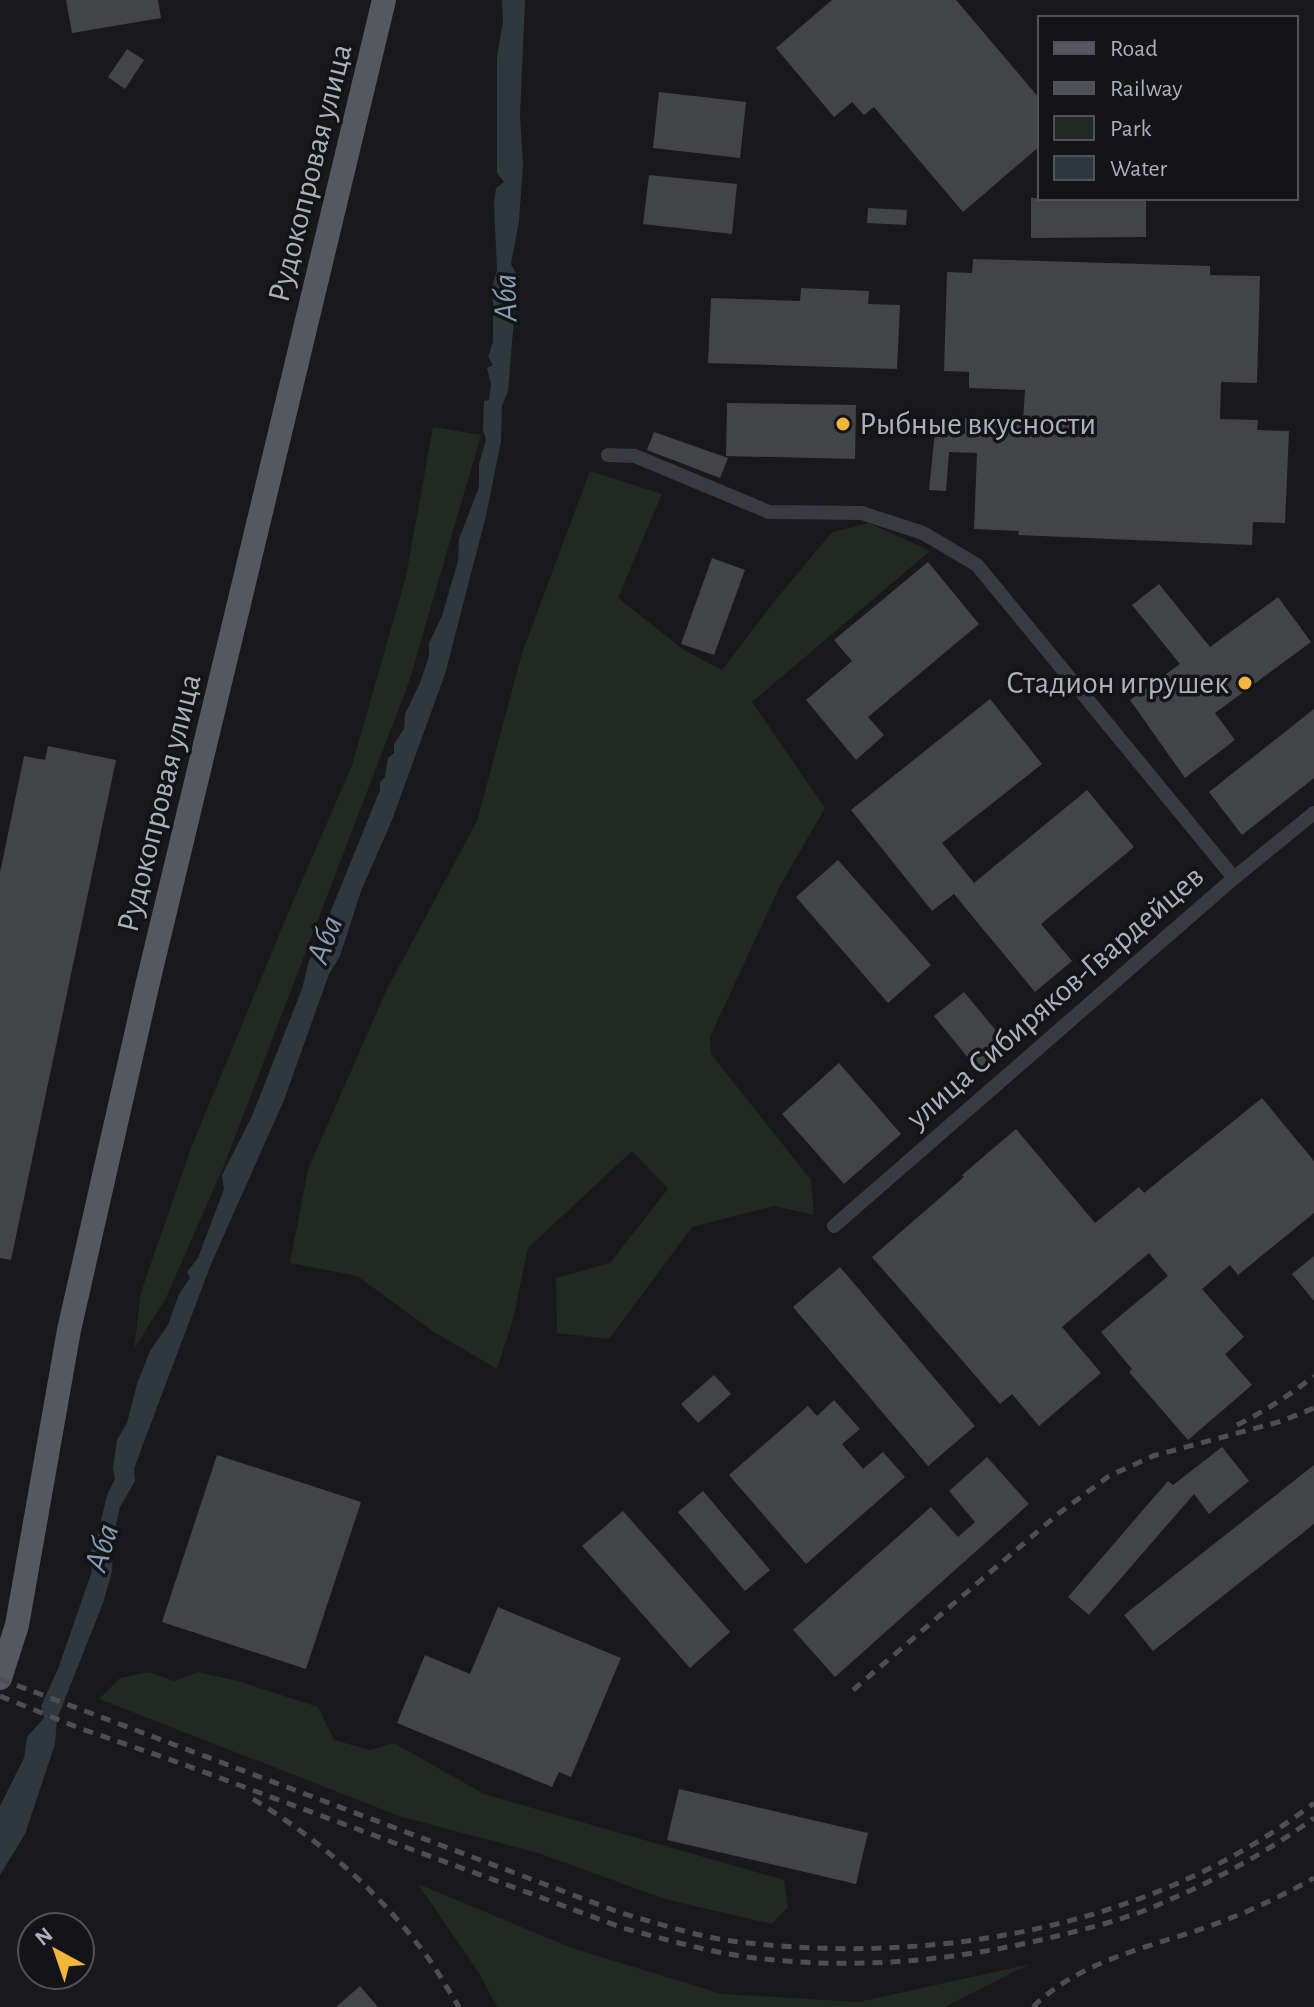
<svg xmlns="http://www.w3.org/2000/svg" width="1314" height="2007" font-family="'Alegreya Sans',sans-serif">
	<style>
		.green { fill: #202922 }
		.water { fill: #2e383f }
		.building { fill: #434448 }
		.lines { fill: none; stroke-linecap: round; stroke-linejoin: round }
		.street { stroke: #3a3b40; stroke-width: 14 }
		.primary { stroke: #56585f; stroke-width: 24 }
		.rail { stroke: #4d4f55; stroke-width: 5; stroke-dasharray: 10 8; stroke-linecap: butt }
		.poi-dot { fill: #f3b638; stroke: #141416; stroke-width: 3 }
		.labels { text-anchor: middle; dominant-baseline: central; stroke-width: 7; stroke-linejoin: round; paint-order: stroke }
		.street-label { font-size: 32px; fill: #abb0bb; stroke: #141416 }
		.poi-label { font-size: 32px; fill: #abb0bb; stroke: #141416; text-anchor: start }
		.water-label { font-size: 34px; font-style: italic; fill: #829db5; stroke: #141416 }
	</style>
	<rect width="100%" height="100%" fill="#19191b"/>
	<path class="green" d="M 433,427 L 481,435 L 409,682 L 225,1163 L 166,1298 L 134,1349 L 141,1292 L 191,1148 L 286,918 L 352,765 L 406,576 Z
		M 590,471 L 662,494 L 618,598 L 684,650 L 722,670 L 777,598 L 832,532 L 869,523 L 930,551 L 752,702 L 825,808 L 780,886 L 710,1037 L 711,1054 L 811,1180 L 814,1215 L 774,1206 L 692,1227 L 609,1339 L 557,1333 L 556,1278 L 610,1263 L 668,1189 L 632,1151 L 528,1248 L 513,1319 L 497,1369 L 434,1332 L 357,1276 L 290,1263 L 308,1169 L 387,989 L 477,821 L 522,653 Z
		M 149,1672 L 174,1681 L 198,1672 L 238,1681 L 318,1707 L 334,1740 L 370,1750 L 394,1743 L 484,1794 L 784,1880 L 788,1907 L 772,1924 L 665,1899 L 538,1853 L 402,1817 L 99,1699 L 120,1678 Z
		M 418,1884 L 572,1948 L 722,1994 L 859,2002 L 1030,1964 L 944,2007 L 497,2007 L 479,1973 Z"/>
	<path class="water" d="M 502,0 L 525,0 L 520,115 L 523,164 L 519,221 L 511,264 L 519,279 L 509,290 L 515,306 L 508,391 L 502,406 L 501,441 L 486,516 L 445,674 L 392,820 L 361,891 L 340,956 L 329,974 L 284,1100 L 211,1264 L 142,1447 L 134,1469 L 135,1481 L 120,1507 L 113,1538 L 112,1572 L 103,1603 L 57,1719 L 55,1744 L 25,1834 L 0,1875 L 0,1806 L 24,1758 L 27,1737 L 44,1718 L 41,1706 L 58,1669 L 92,1571 L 88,1556 L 96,1542 L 107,1495 L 115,1479 L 113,1468 L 117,1440 L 127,1423 L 137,1384 L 150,1351 L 168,1325 L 179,1294 L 190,1278 L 187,1272 L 198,1258 L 224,1189 L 222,1175 L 252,1116 L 302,989 L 309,961 L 324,937 L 326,923 L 380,790 L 380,782 L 385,777 L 388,758 L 394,753 L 394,744 L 404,729 L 405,714 L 420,683 L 429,656 L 429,643 L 442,616 L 458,561 L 459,539 L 479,487 L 479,464 L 486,440 L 483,429 L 484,401 L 489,400 L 491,384 L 487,368 L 493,365 L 488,357 L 493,342 L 493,284 L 497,270 L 494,205 L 496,188 L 504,182 L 497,173 L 497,57 L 503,21 Z"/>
	<path class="building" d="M 66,0 L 158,0 L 161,18 L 72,33 Z
		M 832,0 L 956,0 L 1040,99 L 1040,146 L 963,212 L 874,107 L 864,115 L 852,102 L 834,117 L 776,48 Z
		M 127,49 L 144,60 L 125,89 L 108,77 Z
		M 659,92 L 746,102 L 740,158 L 653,148 Z
		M 649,175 L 737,184 L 732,234 L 643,224 Z
		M 1031,198 L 1146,198 L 1146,237 L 1031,238 Z
		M 868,208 L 907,210 L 906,225 L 867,223 Z
		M 973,259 L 1210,266 L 1210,275 L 1260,276 L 1257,383 L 1221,382 L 1220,419 L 1258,420 L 1257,430 L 1289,431 L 1285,523 L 1253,522 L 1252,545 L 1018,535 L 1019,531 L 974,529 L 977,453 L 949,452 L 946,491 L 929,490 L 935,432 L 965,434 L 965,418 L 1023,421 L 1025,390 L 969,388 L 969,372 L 944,371 L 947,272 L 972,273 Z
		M 801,288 L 869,291 L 868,304 L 900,305 L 897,369 L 708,363 L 711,298 L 800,301 Z
		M 727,403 L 856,405 L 855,459 L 726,456 Z
		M 654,432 L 728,458 L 720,478 L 647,450 Z
		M 712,558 L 745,570 L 714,655 L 681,644 Z
		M 928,562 L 979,624 L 868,717 L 884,735 L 856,760 L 806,700 L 852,661 L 834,640 Z
		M 1159,584 L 1210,647 L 1278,597 L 1311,642 L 1215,713 L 1235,740 L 1185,778 L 1130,700 L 1180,664 L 1132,605 Z
		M 990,699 L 1042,764 L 942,843 L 974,883 L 1087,790 L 1134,847 L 1041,924 L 1072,961 L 1035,992 L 954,894 L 932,911 L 851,810 Z
		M 1314,709 L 1314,778 L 1242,835 L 1209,792 Z
		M 48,746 L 116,760 L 11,1260 L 0,1258 L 0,873 L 24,756 L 45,760 Z
		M 838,860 L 931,965 L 888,1003 L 796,897 Z
		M 964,992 L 1008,1045 L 978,1070 L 934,1016 Z
		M 839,1063 L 901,1134 L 844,1184 L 782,1114 Z
		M 1262,1098 L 1314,1161 L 1314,1213 L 1238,1275 L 1230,1265 L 1202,1289 L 1244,1337 L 1225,1354 L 1252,1385 L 1188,1440 L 1129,1372 L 1132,1369 L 1101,1332 L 1168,1276 L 1149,1253 L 1062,1327 L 1101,1373 L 1039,1426 L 1012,1394 L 1000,1404 L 872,1257 L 964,1177 L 962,1175 L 1016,1129 L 1095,1223 L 1139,1187 L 1144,1193 Z
		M 1314,1256 L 1314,1301 L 1292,1274 Z
		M 840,1267 L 975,1426 L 928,1466 L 793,1307 Z
		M 714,1375 L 731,1394 L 698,1423 L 681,1404 Z
		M 834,1400 L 860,1429 L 842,1444 L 863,1469 L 883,1452 L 905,1477 L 806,1564 L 729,1475 L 808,1406 L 817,1416 Z
		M 1222,1447 L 1249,1481 L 1209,1514 L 1194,1494 L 1089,1615 L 1068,1597 L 1168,1481 L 1173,1485 Z
		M 217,1455 L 361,1502 L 306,1669 L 162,1622 Z
		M 987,1457 L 1029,1504 L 835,1677 L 793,1630 L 931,1507 L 958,1537 L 975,1522 L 949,1491 Z
		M 1314,1465 L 1314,1524 L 1153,1651 L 1124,1615 Z
		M 703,1491 L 770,1570 L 745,1591 L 678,1512 Z
		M 623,1511 L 730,1632 L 690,1668 L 582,1546 Z
		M 498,1607 L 621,1658 L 571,1777 L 559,1772 L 552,1787 L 397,1723 L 425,1655 L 470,1674 Z
		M 679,1789 L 868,1833 L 856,1884 L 667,1840 Z
		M 360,1986 L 378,2007 L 336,2007 Z"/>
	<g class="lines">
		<path class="street" d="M 608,455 L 635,456 L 769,512 L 862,513 L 923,533 L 977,565 L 1234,878
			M 834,1226 L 1234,878 L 1314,813"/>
		<path class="primary" d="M 0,1678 L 17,1625 L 69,1330 L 148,982 L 384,0"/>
		<path class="rail" d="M 1237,1425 C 1265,1411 1290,1395 1314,1376
			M 0,1679 L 621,1913 C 657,1923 695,1936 732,1941 C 932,1967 1152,1928 1314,1803
			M 853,1690 L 1058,1514 L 1109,1476 L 1153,1456 L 1282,1421 L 1314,1408
			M 0,1696 L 79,1728 L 177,1762 L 623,1928 C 664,1939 705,1951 747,1957 C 853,1971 959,1961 1061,1935 C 1094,1927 1129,1918 1160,1904 C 1214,1881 1266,1853 1314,1818
			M 253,1799 C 320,1840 379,1892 426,1955 C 438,1971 448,1990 459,2007
			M 1033,2007 C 1079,1961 1147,1948 1207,1927 C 1246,1913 1278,1898 1314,1878"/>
	</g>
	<g class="poi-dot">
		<circle cx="843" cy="424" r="8"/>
		<circle cx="1245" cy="683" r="8"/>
	</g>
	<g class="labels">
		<g class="street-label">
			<text transform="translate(310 173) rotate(-76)">Рудокопровая улица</text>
			<text transform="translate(159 803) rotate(-76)">Рудокопровая улица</text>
			<text transform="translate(1055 997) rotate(-41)">улица Сибиряков-Гвардейцев</text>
		</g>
		<g class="poi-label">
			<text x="859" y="424">Рыбные вкусности</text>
			<text x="1229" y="683" text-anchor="end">Стадион игрушек</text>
		</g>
		<g class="water-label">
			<text transform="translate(506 298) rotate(-91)">Аба</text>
			<text transform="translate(325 940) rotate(-69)">Аба</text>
			<text transform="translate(102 1548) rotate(-73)">Аба</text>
		</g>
	</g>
	<rect x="1038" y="16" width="260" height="184" fill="#141416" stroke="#505258" stroke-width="2"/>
	<rect x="1054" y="42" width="40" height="12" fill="#56585f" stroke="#505258" stroke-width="2"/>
	<text x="1110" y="56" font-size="24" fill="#abb0bb">Road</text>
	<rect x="1054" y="82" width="40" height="12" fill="#4d4f55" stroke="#505258" stroke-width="2"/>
	<text x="1110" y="96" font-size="24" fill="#abb0bb">Railway</text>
	<rect x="1054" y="116" width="40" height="24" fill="#202922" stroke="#505258" stroke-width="2"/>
	<text x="1110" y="136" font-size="24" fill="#abb0bb">Park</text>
	<rect x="1054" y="156" width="40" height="24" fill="#2e383f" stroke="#505258" stroke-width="2"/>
	<text x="1110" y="176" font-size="24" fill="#abb0bb">Water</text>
	<g transform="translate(56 1951) rotate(320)"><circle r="38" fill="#141416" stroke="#505258" stroke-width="2"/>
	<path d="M0-6L14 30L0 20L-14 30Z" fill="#f3b638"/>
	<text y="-12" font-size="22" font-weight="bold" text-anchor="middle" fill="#abb0bb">N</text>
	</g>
</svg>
